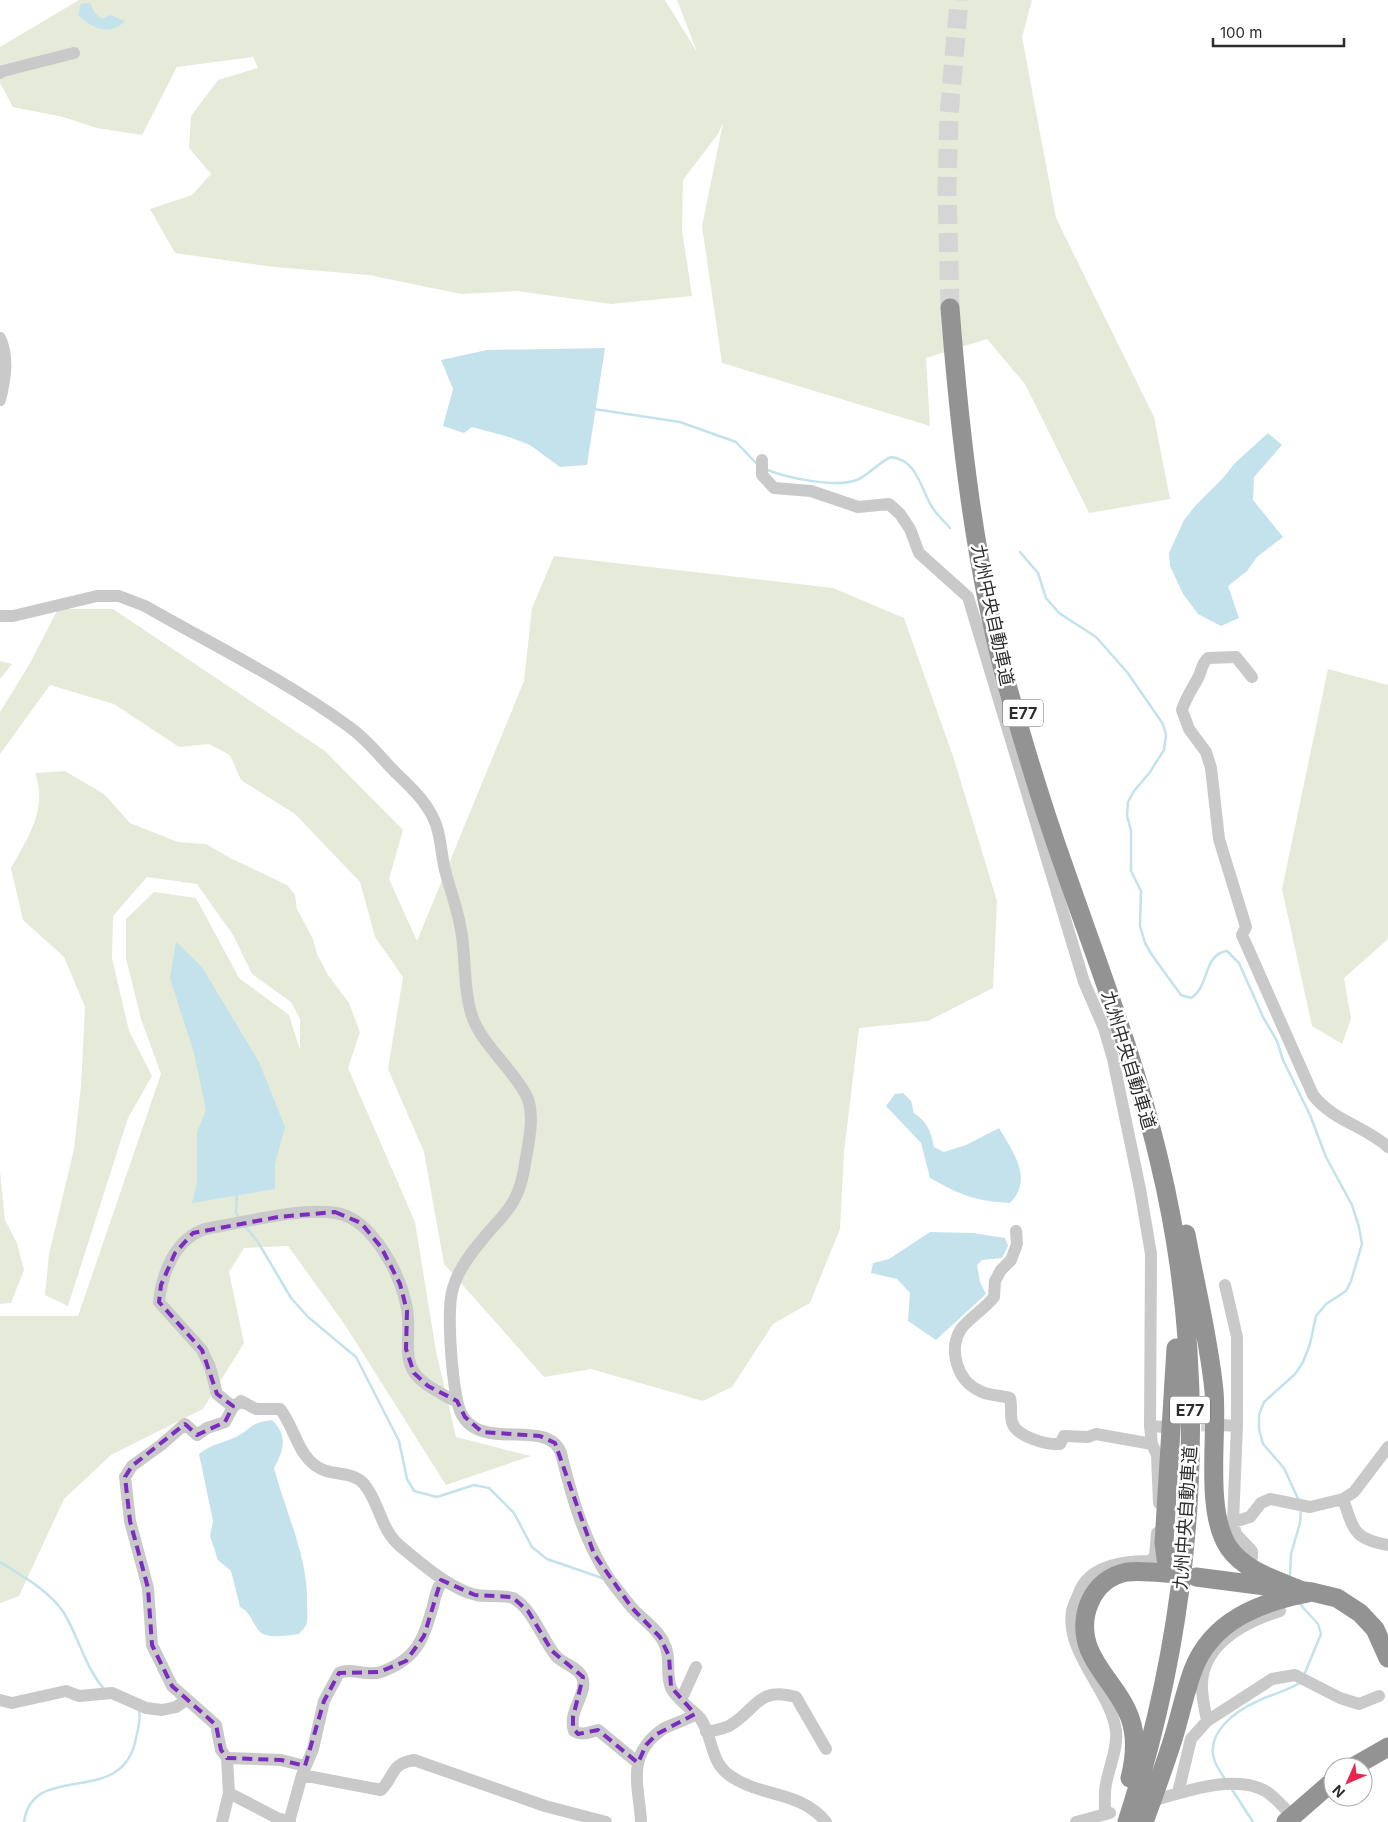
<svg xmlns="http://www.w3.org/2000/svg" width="1388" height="1822" font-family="Inter,'Noto Sans JP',sans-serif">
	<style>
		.green { fill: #e5ebd8 }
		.water { fill: #c3e2ec }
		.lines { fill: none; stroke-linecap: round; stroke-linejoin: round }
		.stream { stroke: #c3e2ec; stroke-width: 2.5 }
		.minor-tunnel { stroke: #d5d5d5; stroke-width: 12; stroke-dasharray: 12 6; stroke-linecap: butt }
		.highway-tunnel { stroke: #d5d5d5; stroke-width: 19; stroke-dasharray: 19 9; stroke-linecap: butt }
		.minor { stroke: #c9c9c9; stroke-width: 12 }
		.highway { stroke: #939393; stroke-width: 19 }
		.marked { fill: none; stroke: #7b2cbf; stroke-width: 4; stroke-dasharray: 10 6; stroke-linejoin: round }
		.labels { text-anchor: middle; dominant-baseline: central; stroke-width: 5; stroke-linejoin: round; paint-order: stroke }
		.shield { fill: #fff; stroke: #6b6b6b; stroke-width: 1 }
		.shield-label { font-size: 16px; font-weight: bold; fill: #2c2c2c }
		.street-label { font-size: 18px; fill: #2c2c2c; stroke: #fff }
	</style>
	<rect width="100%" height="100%" fill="#fff"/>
	<path class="green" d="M 79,0 L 665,0 L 697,52 L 677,0 L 1032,0 L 1022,37 L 1056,218 L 1154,417 L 1170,499 L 1089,513 L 1025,384 L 987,339 L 926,358 L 930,426 L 722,363 L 702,226 L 723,123 L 718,134 L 683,180 L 682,229 L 692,296 L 611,304 L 517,291 L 461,294 L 369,275 L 274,267 L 175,253 L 150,209 L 192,195 L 211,174 L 189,148 L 191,116 L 218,80 L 258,68 L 253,57 L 177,67 L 142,135 L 97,128 L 63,117 L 13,107 L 0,83 L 0,47 Z
		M 554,556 L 833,588 L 904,618 L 954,759 L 997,901 L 993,988 L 928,1021 L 859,1028 L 844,1152 L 840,1229 L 810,1303 L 773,1324 L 732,1387 L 703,1401 L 591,1369 L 544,1377 L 444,1264 L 424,1152 L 388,1069 L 403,977 L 375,937 L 360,882 L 295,814 L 241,780 L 230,755 L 209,744 L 179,747 L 114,704 L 50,685 L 0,754 L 0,712 L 29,665 L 58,609 L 113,609 L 325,751 L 403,830 L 389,879 L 417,941 L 524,681 L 532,608 Z
		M 0,661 L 12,664 L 0,679 Z
		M 1328,669 L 1388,685 L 1388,939 L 1344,978 L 1351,1019 L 1342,1044 L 1312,1026 L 1282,889 Z
		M 65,771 L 104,794 L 130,823 L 178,842 L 206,844 L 230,858 L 287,885 L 295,895 L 297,909 L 313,939 L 317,954 L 328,975 L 349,1003 L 360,1032 L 348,1068 L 415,1222 L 436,1351 L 456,1437 L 531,1456 L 446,1485 L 345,1325 L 288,1246 L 244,1248 L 229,1272 L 244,1343 L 203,1409 L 111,1455 L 64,1499 L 19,1596 L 0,1603 L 0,1316 L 78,1316 L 161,1074 L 141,1019 L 126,958 L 126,919 L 154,892 L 196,898 L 239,978 L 289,1015 L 300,1050 L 300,1019 L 291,1002 L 252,974 L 233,935 L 197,884 L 147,877 L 113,916 L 112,958 L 129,1031 L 152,1076 L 128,1118 L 68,1306 L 45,1295 L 49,1254 L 74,1149 L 81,1086 L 85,1007 L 64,957 L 23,920 L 11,868 C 28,838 48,808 35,773 Z
		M 0,1172 L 5,1220 L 17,1243 L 24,1270 L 11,1303 L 0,1304 Z"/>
	<path class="water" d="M 90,3 L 94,12 L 102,19 L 110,15 L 125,21 C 109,37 92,28 78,15 L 81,4 Z
		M 605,348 L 587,465 L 560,467 L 530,445 L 509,437 L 472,427 L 464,433 L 443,426 L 453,389 L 441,360 L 487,350 Z
		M 1268,433 L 1282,445 L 1254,477 L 1253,500 L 1283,537 L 1257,557 L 1247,571 L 1228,586 L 1239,618 L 1221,626 L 1198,614 L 1183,594 L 1170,566 L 1169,553 L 1184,520 L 1196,505 L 1223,478 L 1235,463 Z
		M 176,942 L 202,967 L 259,1062 L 285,1127 L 275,1164 L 275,1189 L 192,1203 L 197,1182 L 197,1132 L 206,1110 L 194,1053 L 170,978 Z
		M 903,1093 L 911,1101 L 914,1113 C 927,1122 931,1131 934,1147 L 944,1152 L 966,1145 L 999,1128 C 1013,1152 1034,1179 1010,1203 C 975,1201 960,1195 930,1178 L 921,1143 L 886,1106 L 895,1094 Z
		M 930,1232 L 973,1233 L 1005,1238 L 1008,1246 L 1002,1258 L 982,1260 L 977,1265 L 980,1282 L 986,1294 L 936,1340 L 908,1321 L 910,1293 L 897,1279 L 871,1273 L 873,1263 L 889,1259 Z
		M 272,1420 C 288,1435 284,1451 274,1468 C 286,1514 309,1558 307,1606 C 307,1611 308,1617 307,1622 C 307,1626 301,1631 299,1634 C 289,1635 276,1638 266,1635 C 253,1632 254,1613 240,1607 L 231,1571 L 218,1560 L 210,1536 L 213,1521 L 199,1454 C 211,1444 223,1443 236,1437 C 253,1428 249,1423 272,1420 Z"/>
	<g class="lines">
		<path class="stream" d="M 594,409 L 680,422 L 736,442 L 757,464
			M 765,469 C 787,478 838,489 859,479 C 871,473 879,462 891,457 C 917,460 920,487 932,507 C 936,514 944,521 950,528
			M 1020,552 L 1038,573 L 1046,598 L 1059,613 L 1096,637 L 1127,672 L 1163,724 L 1166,735 L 1164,750 L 1150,772 L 1134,791 L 1128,802 L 1127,815 L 1131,831 L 1131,871 L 1141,891 L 1140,926 L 1145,943 L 1152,955 L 1181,995 L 1191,998 C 1210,986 1203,954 1227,951 L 1239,963 L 1263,1017 L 1277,1041 L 1283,1060 L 1310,1115 L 1326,1157 L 1352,1205 L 1359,1227 L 1362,1244 L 1351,1281 L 1346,1291 L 1326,1304 L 1316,1316 L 1310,1344 L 1303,1362 L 1295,1374 L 1264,1402 L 1259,1415 L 1259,1429 L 1263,1444 L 1284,1468 L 1299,1501
			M 237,1192 L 236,1213 L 239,1218
			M 244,1225 L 258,1242 L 291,1298 L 308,1317 L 356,1357 L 399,1441 L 407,1479 L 414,1491 L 437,1497 L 474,1485 L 489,1488 L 514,1513 L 532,1547 L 547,1559 L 605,1579
			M 0,1562 C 22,1576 50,1591 64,1613 C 79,1638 85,1667 104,1689
			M 1290,1575 L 1291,1554 L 1300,1523 L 1301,1509
			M 1298,1602 L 1318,1624 L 1321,1634 L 1304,1675
			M 1225,1779 C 1221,1773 1216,1766 1214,1759 C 1206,1732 1237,1710 1258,1701 C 1272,1694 1288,1691 1301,1682
			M 1231,1788 L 1253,1822
			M 24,1822 C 33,1759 123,1810 136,1738 C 138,1729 141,1719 139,1711"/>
		<path class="minor-tunnel" d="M 1183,1426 L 1221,1425"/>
		<path class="highway-tunnel" d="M 950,308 L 947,189 L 949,116 L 959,0"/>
		<path class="minor" d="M 0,73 L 3,71 L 74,53
			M 0,338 C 9,357 5,380 0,400
			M 762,460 L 762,475 L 774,488 L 811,491 L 858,507 L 889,504 L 900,514 L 910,529 L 919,553 L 968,597 L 1084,982 L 1104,1028 L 1113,1059 L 1140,1189 L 1151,1254 L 1150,1426
			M 0,616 L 13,616 L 97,596 L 119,596 L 145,606 C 213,645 285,680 348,726 C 366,738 381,758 396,773 C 414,790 432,807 438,831 C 441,844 442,857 445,870 C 450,890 458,910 461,930 C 466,957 463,986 471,1013 C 480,1044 514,1069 527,1097 C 536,1117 527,1149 524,1170 C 517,1207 504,1213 482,1240 C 470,1254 458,1270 453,1288 C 446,1311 452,1375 457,1400 C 468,1461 546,1413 561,1453 C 572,1498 584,1541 610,1580 C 618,1590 626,1601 634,1610 C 644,1620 658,1630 664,1643 C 672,1658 665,1674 671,1688 C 677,1700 691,1708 700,1718 C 713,1735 709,1760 729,1775 C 761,1798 800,1790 826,1822
			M 1252,677 L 1236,657 L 1208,658 C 1202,663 1202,669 1199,676 C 1193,688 1186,697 1182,710 L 1189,729 L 1206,752 L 1211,768 L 1219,839 L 1246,927 L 1242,935 L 1313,1095 C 1333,1121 1365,1126 1388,1147
			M 1016,1231 L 1017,1244 L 1011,1260 L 1001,1270 L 995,1281 L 994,1297 C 985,1309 970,1317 961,1329 C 948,1350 957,1381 980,1391 C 989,1396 1000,1395 1010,1398 C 1012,1406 1010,1414 1012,1422 C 1016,1437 1047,1445 1060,1444 L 1064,1436 L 1088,1437 L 1096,1434 L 1152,1444 L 1150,1426 L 1165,1427
			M 233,1407 L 217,1394 L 210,1367 L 202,1350 L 159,1302 C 162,1273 175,1239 205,1229 C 242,1223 300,1207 336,1213 C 373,1219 401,1275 407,1309 C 413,1345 394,1368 437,1391 C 443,1394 450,1400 457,1401
			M 1221,1425 L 1237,1426 L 1237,1337 L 1225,1285
			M 1237,1426 L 1233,1522 L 1236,1534 L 1252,1551 L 1252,1557
			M 1152,1444 L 1157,1455 L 1159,1503
			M 1343,1499 C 1354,1530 1353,1539 1388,1545
			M 1233,1522 L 1250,1517 L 1261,1503 L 1270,1499 L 1310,1507 L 1343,1499 L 1354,1492 L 1388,1447
			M 0,1700 L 12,1703 L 66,1691 L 79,1696 L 112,1693 L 146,1708 L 162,1710 L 176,1707 L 186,1700
			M 681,1700 L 696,1667
			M 1207,1721 C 1205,1709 1201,1695 1202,1682 C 1205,1642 1246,1622 1280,1611
			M 706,1732 C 713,1731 722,1729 729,1726 C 757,1710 757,1686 796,1697 L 826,1749
			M 227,1758 L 281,1760 L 305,1766
			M 302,1775 L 313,1749 L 324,1701 L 339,1673 C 353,1667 366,1677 381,1672 C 417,1659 423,1640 433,1606 C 435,1597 437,1587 443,1580
			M 229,1793 L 277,1818 L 290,1822
			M 1178,1793 L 1191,1739 L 1207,1721 L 1272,1679 L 1295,1675 L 1340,1698 L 1359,1704 L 1379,1696
			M 1155,1800 C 1186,1791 1237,1773 1267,1792 C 1276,1798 1284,1808 1292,1816
			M 1105,1814 C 1105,1804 1104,1793 1106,1784 C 1109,1767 1118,1748 1116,1731 C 1111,1691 1065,1653 1072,1611 C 1073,1605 1077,1598 1079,1593 C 1089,1565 1124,1561 1150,1561 L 1155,1556 L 1157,1533
			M 222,1822 L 229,1793 L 227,1758 L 221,1750 L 216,1725 L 172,1686 L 152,1645 L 148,1588 L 130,1521 L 125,1477 L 132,1466 L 161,1445 L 185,1424 L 197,1435 L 207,1428 L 225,1422 L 233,1407 L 241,1401 L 256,1409 L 280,1409 C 294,1426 297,1453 316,1466 C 331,1477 352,1470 364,1484 C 380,1503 380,1529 400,1546 C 421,1563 450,1589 476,1595 C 486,1597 506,1595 513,1598 C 532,1608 542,1639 556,1656 C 563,1664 578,1667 582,1677 C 589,1693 567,1711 574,1731 C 582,1736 590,1732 598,1730 L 638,1763
			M 289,1822 L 302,1775 L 381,1790 C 395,1776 390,1764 414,1760 L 545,1806 L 606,1822
			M 641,1822 C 639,1785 625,1755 663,1729 C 673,1723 686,1721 695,1714
			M 1076,1822 L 1110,1813"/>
		<path class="highway" d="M 950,308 C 960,435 974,562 1007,685 C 1024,745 1042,805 1063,864 C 1097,962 1135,1059 1159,1160 C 1212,1379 1196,1609 1127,1822
			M 1186,1234 C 1195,1284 1209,1339 1214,1391 C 1218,1433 1204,1512 1229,1548 C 1246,1572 1277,1580 1303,1591
			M 1168,1573 L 1164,1543 L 1176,1348
			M 1196,1577 L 1312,1592 L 1337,1598 L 1360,1613 L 1375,1629 L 1388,1658
			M 1353,1767 L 1388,1747
			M 1130,1778 C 1135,1758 1137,1737 1130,1718 C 1121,1692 1099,1674 1089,1649 C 1077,1618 1091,1579 1127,1572 C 1142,1570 1162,1573 1177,1574
			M 1144,1822 C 1154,1795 1164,1767 1173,1739 C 1180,1716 1185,1692 1193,1670 C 1212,1620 1261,1602 1308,1593
			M 1286,1822 L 1333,1781"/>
	</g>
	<path class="marked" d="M 335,1212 L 361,1223 L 381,1247 L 400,1284 L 407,1311 L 406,1349 L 414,1373 L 428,1386 L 457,1401 L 465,1417 L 482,1432 L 540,1436 L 555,1443 L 594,1554 L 632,1608 L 660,1637 L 669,1656 L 671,1687 L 695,1714 L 657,1734 L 646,1745 L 638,1763 L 598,1730 L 578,1734 L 573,1728 L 573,1717 L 583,1677 L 552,1651 L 528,1611 L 512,1597 L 475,1595 L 441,1580 L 424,1636 L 406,1661 L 379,1672 L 339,1673 L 324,1701 L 305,1766 L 281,1760 L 227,1758 L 221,1750 L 216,1725 L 172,1686 L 152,1645 L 148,1588 L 130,1521 L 125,1477 L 132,1466 L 185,1424 L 197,1435 L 225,1422 L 233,1406 L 217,1394 L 202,1350 L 159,1302 L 161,1285 L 175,1253 L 193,1233 L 278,1217 Z"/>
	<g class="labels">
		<g class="shield">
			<rect x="1003" y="699.5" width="40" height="27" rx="4"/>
			<rect x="1170" y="1396.5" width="40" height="27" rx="4"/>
		</g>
		<g class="shield-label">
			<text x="1023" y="713">E77</text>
			<text x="1190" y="1410">E77</text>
		</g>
		<g class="street-label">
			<text transform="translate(993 615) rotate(78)">九州中央自動車道</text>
			<text transform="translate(1129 1060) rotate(73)">九州中央自動車道</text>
			<text transform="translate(1185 1518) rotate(-86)">九州中央自動車道</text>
		</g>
	</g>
	<g transform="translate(1348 1782) rotate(225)"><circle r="24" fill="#ffffff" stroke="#ababab"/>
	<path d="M0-4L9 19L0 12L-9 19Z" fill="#ec254e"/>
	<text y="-8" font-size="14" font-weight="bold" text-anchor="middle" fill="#2c2c2c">N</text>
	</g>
	<path d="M1213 38v8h131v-8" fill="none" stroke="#2c2c2c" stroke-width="2.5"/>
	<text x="1220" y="38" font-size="15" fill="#2c2c2c" stroke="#ffffff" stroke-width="4" paint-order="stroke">100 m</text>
</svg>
